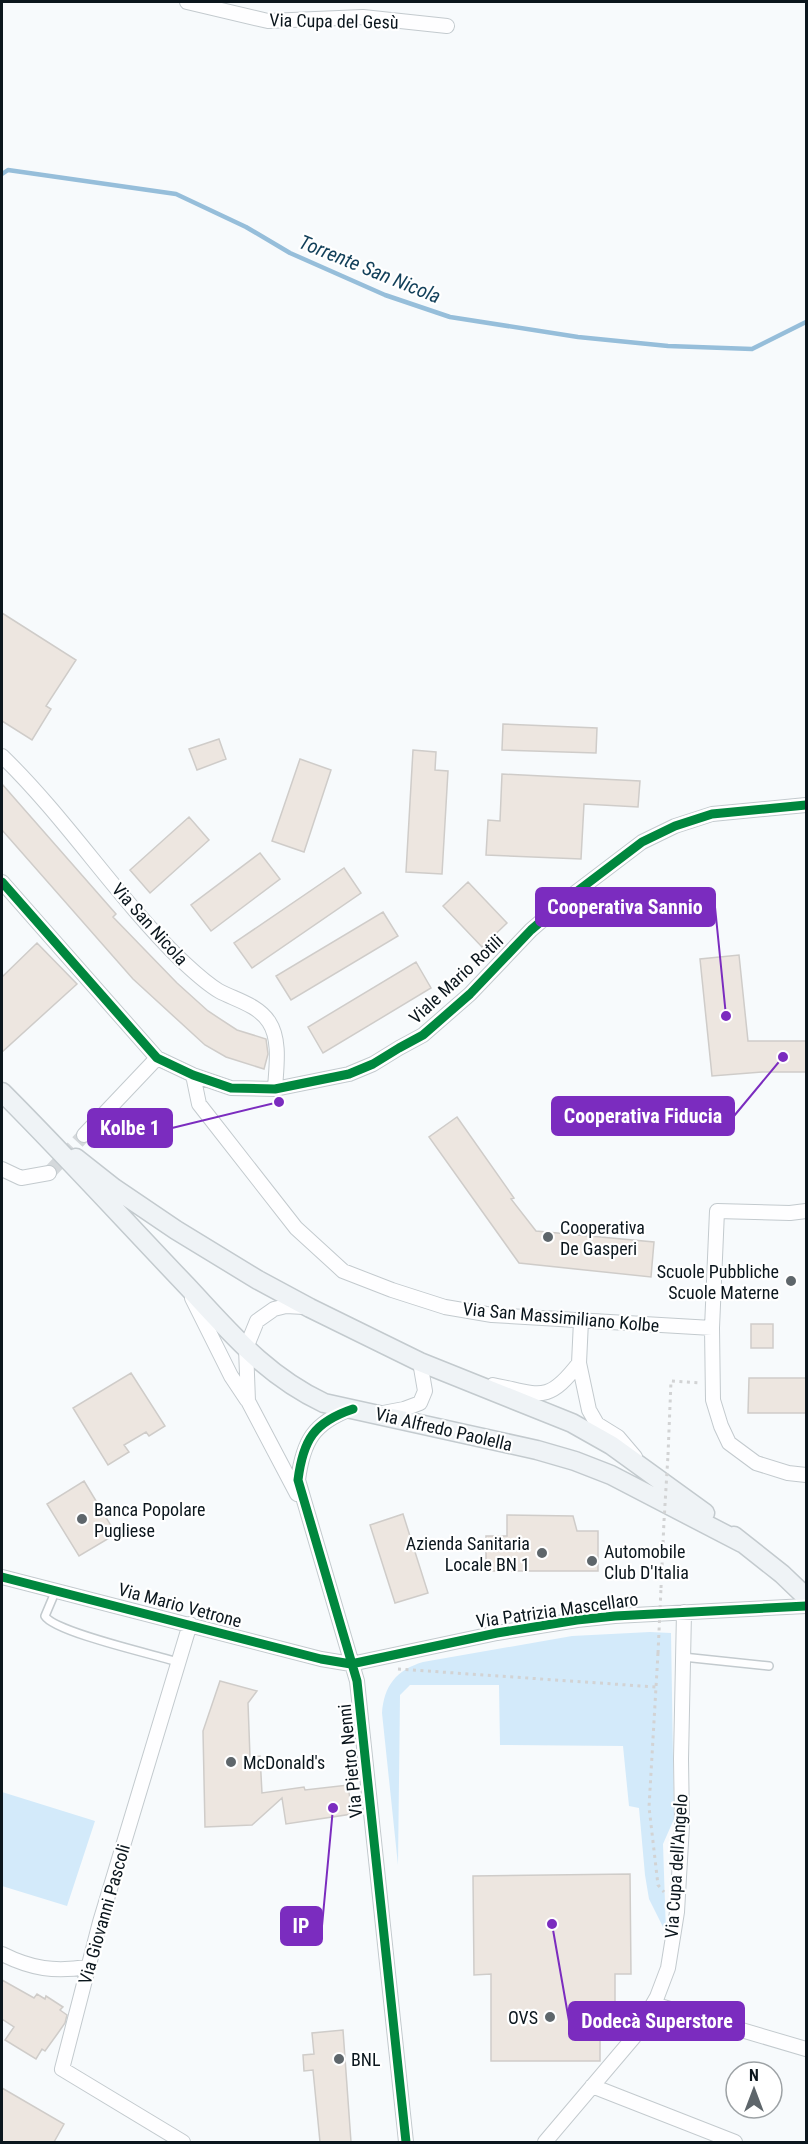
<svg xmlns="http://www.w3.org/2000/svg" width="808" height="2144" font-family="'Roboto Condensed',sans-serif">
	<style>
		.green { fill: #d3eafa }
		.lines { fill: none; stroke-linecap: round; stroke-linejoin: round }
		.stream { stroke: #96beda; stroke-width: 4.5 }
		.building { fill: #ede6e0; stroke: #cfccc9; stroke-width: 1.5 }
		.street-tunnel { stroke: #d4d8db; stroke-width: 14; stroke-dasharray: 14 7; stroke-linecap: butt }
		.lane-casing { stroke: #c3cace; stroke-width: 10 }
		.street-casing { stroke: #c3cace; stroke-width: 16 }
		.secondary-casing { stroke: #c3cace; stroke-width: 21 }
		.path { stroke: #d2d3d4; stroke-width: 3; stroke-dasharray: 3 4.5; stroke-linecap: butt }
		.lane { stroke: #fefeff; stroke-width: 7 }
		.street { stroke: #fefeff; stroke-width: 14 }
		.secondary { stroke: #eff3f6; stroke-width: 18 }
		.path-bridge { stroke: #d2d3d4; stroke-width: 3; stroke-dasharray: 3 4.5; stroke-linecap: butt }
		.cycleway-casing { stroke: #fff; stroke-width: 13 }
		.cycleway { stroke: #00873e; stroke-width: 9 }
		.poi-dot { fill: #5e666b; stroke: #fff; stroke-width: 2 }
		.labels { text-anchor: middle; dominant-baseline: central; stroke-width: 4.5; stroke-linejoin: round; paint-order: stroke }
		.street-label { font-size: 18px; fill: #0b161d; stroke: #fff }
		.poi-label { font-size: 18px; fill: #0b161d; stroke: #fff; text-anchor: start }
		.water-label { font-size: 20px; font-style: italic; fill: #113f59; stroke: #fff }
		.leader { fill: none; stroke: #7b2cbf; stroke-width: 2 }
		.callout-dot { fill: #7b2cbf; stroke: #fff; stroke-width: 2 }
		.callout { fill: #7b2cbf; stroke: #7b2cbf; stroke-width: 2 }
		.callout-label { font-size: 20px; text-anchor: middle; font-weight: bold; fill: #fff }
	</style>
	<rect width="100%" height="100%" fill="#f7fafc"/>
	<path class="green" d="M 650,1632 L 671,1633 L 674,1819 L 663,1844 L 666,1933 L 649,1899 L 645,1875 L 639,1808 L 629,1806 L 623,1746 L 500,1745 L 499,1685 L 410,1685 L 400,1695 L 398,1865 L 382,1713 C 384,1686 396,1670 423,1662 L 572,1636 Z
		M 2,1792 L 95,1821 L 67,1906 L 2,1886 Z"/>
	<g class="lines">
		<path class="stream" d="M 2,174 L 8,170 L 176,194 L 246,227 L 290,253 L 385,295 L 450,317 L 578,337 L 668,346 L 752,349 L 806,322"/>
	</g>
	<path class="building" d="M 2,613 L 76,660 L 46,706 L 51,709 L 32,740 L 2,721 Z
		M 503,724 L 597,728 L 596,753 L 502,750 Z
		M 219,739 L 226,759 L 197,770 L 189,749 Z
		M 413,750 L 436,752 L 435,770 L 448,771 L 442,874 L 406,872 Z
		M 300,759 L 331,770 L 304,852 L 272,841 Z
		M 502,774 L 640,781 L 638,807 L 584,804 L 581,859 L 486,855 L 488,820 L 500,821 Z
		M 2,784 L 116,914 L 113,917 L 177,983 L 208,1011 L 237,1030 L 266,1039 L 268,1054 L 264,1069 L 226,1057 L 205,1045 L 133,979 L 2,830 Z
		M 189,817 L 209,840 L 150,893 L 130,870 Z
		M 260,853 L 280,879 L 211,931 L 191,905 Z
		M 344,868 L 361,893 L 252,968 L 234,943 Z
		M 468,882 L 507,923 L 482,947 L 443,906 Z
		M 383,912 L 398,936 L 291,1000 L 276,976 Z
		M 37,943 L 77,984 L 2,1052 L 2,977 Z
		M 739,955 L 748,1041 L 807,1041 L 807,1072 L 762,1072 L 712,1076 L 700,959 Z
		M 416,962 L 431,988 L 323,1053 L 308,1027 Z
		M 457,1117 L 514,1198 L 511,1199 L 536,1231 L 654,1242 L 651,1277 L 519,1263 L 429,1137 Z
		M 751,1324 L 773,1324 L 773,1348 L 751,1348 Z
		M 131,1373 L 165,1426 L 149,1436 L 146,1432 L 124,1445 L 129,1452 L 108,1465 L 73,1408 Z
		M 749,1378 L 807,1378 L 807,1413 L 748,1413 Z
		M 84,1481 L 116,1534 L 79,1556 L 47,1504 Z
		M 403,1514 L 428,1593 L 395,1603 L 370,1525 Z
		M 507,1515 L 573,1516 L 577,1531 L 598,1531 L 598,1571 L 486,1571 L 486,1536 L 507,1536 Z
		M 220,1681 L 257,1691 L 248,1703 L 250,1757 L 260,1756 L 262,1793 L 304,1787 L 305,1790 L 348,1785 L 352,1814 L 286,1824 L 282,1798 L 252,1825 L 205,1827 L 203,1731 Z
		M 630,1874 L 631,1974 L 615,1974 L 615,2031 L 600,2031 L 600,2061 L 491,2061 L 491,1974 L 474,1975 L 473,1876 Z
		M 2,1980 L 34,1998 L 37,1994 L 45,1999 L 46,1996 L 63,2007 L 60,2010 L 67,2015 L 65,2023 L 58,2033 L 45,2051 L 42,2049 L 36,2059 L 5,2040 L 14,2027 L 2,2019 Z
		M 343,2030 L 351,2142 L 320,2142 L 313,2070 L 304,2071 L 303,2055 L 314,2054 L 312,2033 Z
		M 2,2088 L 64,2124 L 54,2142 L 2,2142 Z"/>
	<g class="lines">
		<path class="street-tunnel" d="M 49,1173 L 84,1135"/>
		<defs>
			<path id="lane" d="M 56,1590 L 45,1616 C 54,1632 156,1655 178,1662
				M 683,1657 L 769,1666"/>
			<path id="street" d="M 187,2 L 268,21 L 363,17 L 447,26
				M 2,756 C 66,818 116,896 180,959 C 192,970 204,982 219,991 C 236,1000 258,1005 269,1022 C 281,1040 276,1069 275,1089
				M 2,882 L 157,1058 L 193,1075 L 231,1088 L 275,1089 L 349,1074 L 373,1064 L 399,1048 L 423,1035 L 470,994 L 531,930 L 567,899 L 642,842 L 675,826 L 712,814 L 806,805
				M 193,1075 L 199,1104 L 296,1228 L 343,1271 L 392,1290 L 445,1307 L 492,1315 L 712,1328
				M 84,1135 L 157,1058
				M 2,1169 L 21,1178 L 49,1173
				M 806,1211 L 790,1213 L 717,1211 L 712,1328 L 713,1400 L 721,1426 L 729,1443 L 756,1463 L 788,1473 L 806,1475
				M 192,1298 L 231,1376 L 247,1400
				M 581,1321 L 579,1363 L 589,1410 L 597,1424 L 618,1437 L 635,1457
				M 493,1385 C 539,1394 547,1405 579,1363
				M 351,1409 C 313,1423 303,1442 298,1480 L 357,1681 L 406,2142
				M 383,1413 L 404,1409 L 420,1403 L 425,1391 L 420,1362
				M 297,1494 L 248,1401 L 246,1348 L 257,1321 L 274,1309 L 286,1306 L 304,1307
				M 2,1577 L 321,1659 L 351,1664 L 497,1633 L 577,1620 L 615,1616 L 806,1606
				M 2,1954 C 32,1969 54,1972 88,1967
				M 653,2004 L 806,2049
				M 592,2086 L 735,2142
				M 183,2142 L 62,2069 L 100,1922 L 190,1624
				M 545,2142 L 634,2037 L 657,1997 L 668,1968 L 677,1912 L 682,1825 L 681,1759 L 684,1612"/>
			<path id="secondary" d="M 2,1092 C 65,1155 125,1221 187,1286 C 231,1333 265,1375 324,1403 L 537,1450 L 575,1461 L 611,1475 L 742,1543
				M 76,1158 L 114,1188 L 176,1230 L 258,1280 L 310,1308 L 420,1362 L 572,1423 L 611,1445 L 705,1513
				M 734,1536 L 782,1574 L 806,1597"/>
		</defs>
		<use href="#lane" class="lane-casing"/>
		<use href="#street" class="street-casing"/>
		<use href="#secondary" class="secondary-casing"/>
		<path class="path" d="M 668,1455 L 671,1381 L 700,1383
			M 661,1588 L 664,1521
			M 658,1653 L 649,1807 L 658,1885 L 664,1892
			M 398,1669 L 656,1687"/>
		<use href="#lane" class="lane"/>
		<use href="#street" class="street"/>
		<use href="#secondary" class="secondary"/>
		<path class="path-bridge" d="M 664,1521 L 668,1455
			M 658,1653 L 661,1588"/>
		<defs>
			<path id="cycleway" d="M 2,882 L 157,1058 L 193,1075 L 231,1088 L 275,1089 L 349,1074 L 373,1064 L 399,1048 L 423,1035 L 470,994 L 531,930 L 567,899 L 642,842 L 675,826 L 712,814 L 806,805
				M 353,1409 C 314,1422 303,1440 298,1480 L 357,1681 L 406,2142
				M 2,1577 L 321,1659 L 351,1664 L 497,1633 L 577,1620 L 615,1616 L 806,1606"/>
		</defs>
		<use href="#cycleway" class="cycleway-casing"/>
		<use href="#cycleway" class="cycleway"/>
	</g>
	<g class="poi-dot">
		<circle cx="548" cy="1237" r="6"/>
		<circle cx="791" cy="1281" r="6"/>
		<circle cx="82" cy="1519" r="6"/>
		<circle cx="542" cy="1553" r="6"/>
		<circle cx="592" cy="1561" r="6"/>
		<circle cx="231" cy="1762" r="6"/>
		<circle cx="550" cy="2017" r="6"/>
		<circle cx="339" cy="2059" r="6"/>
	</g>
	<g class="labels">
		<g class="street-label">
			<text transform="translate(334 21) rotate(1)">Via Cupa del Gesù</text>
			<text transform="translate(150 924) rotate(48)">Via San Nicola</text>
			<text transform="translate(456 979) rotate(-43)">Viale Mario Rotili</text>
			<text transform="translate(561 1317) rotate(5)">Via San Massimiliano Kolbe</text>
			<text transform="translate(444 1429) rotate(13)">Via Alfredo Paolella</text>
			<text transform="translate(180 1605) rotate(15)">Via Mario Vetrone</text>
			<text transform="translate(557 1610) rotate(-8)">Via Patrizia Mascellaro</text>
			<text transform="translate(350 1761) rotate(-96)">Via Pietro Nenni</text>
			<text transform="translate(676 1866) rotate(-86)">Via Cupa dell'Angelo</text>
			<text transform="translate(104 1914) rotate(-74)">Via Giovanni Pascoli</text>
		</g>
		<g class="poi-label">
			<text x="560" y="1227">Cooperativa<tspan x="560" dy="21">De Gasperi</tspan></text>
			<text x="779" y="1271" text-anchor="end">Scuole Pubbliche<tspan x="779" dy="21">Scuole Materne</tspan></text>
			<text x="94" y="1509">Banca Popolare<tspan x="94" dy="21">Pugliese</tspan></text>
			<text x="530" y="1543" text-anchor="end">Azienda Sanitaria<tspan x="530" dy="21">Locale BN 1</tspan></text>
			<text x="604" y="1551">Automobile<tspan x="604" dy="21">Club D'Italia</tspan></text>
			<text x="243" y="1762">McDonald's</text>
			<text x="538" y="2017" text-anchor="end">OVS</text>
			<text x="351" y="2059">BNL</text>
		</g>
		<g class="water-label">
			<text transform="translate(370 269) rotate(22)">Torrente San Nicola</text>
		</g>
	</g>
	<path class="leader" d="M726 1016L715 907M783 1057L734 1116M279 1102L172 1128M333 1808L322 1926M552 1924L569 2021"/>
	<g class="callout-dot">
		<circle cx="726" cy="1016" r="6"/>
		<circle cx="783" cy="1057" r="6"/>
		<circle cx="279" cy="1102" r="6"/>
		<circle cx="333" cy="1808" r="6"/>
		<circle cx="552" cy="1924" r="6"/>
	</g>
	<g class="callout">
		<rect x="536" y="888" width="179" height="38" rx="6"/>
		<rect x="552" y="1097" width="182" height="38" rx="6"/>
		<rect x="88" y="1109" width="84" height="38" rx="6"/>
		<rect x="281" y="1907" width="41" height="38" rx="6"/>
		<rect x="569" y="2002" width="175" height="38" rx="6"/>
	</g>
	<g class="callout-label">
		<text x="625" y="914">Cooperativa Sannio</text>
		<text x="643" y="1123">Cooperativa Fiducia</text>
		<text x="130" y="1135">Kolbe 1</text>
		<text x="301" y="1933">IP</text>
		<text x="657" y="2028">Dodecà Superstore</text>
	</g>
	<rect width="808" height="2144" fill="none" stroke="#0b161d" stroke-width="6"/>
	<g transform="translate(754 2090)"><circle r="28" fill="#ffffff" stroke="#9da2a5" stroke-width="1.5"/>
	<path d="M0-4.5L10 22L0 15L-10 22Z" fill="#5e666b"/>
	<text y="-9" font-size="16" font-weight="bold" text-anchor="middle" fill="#0b161d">N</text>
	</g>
</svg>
